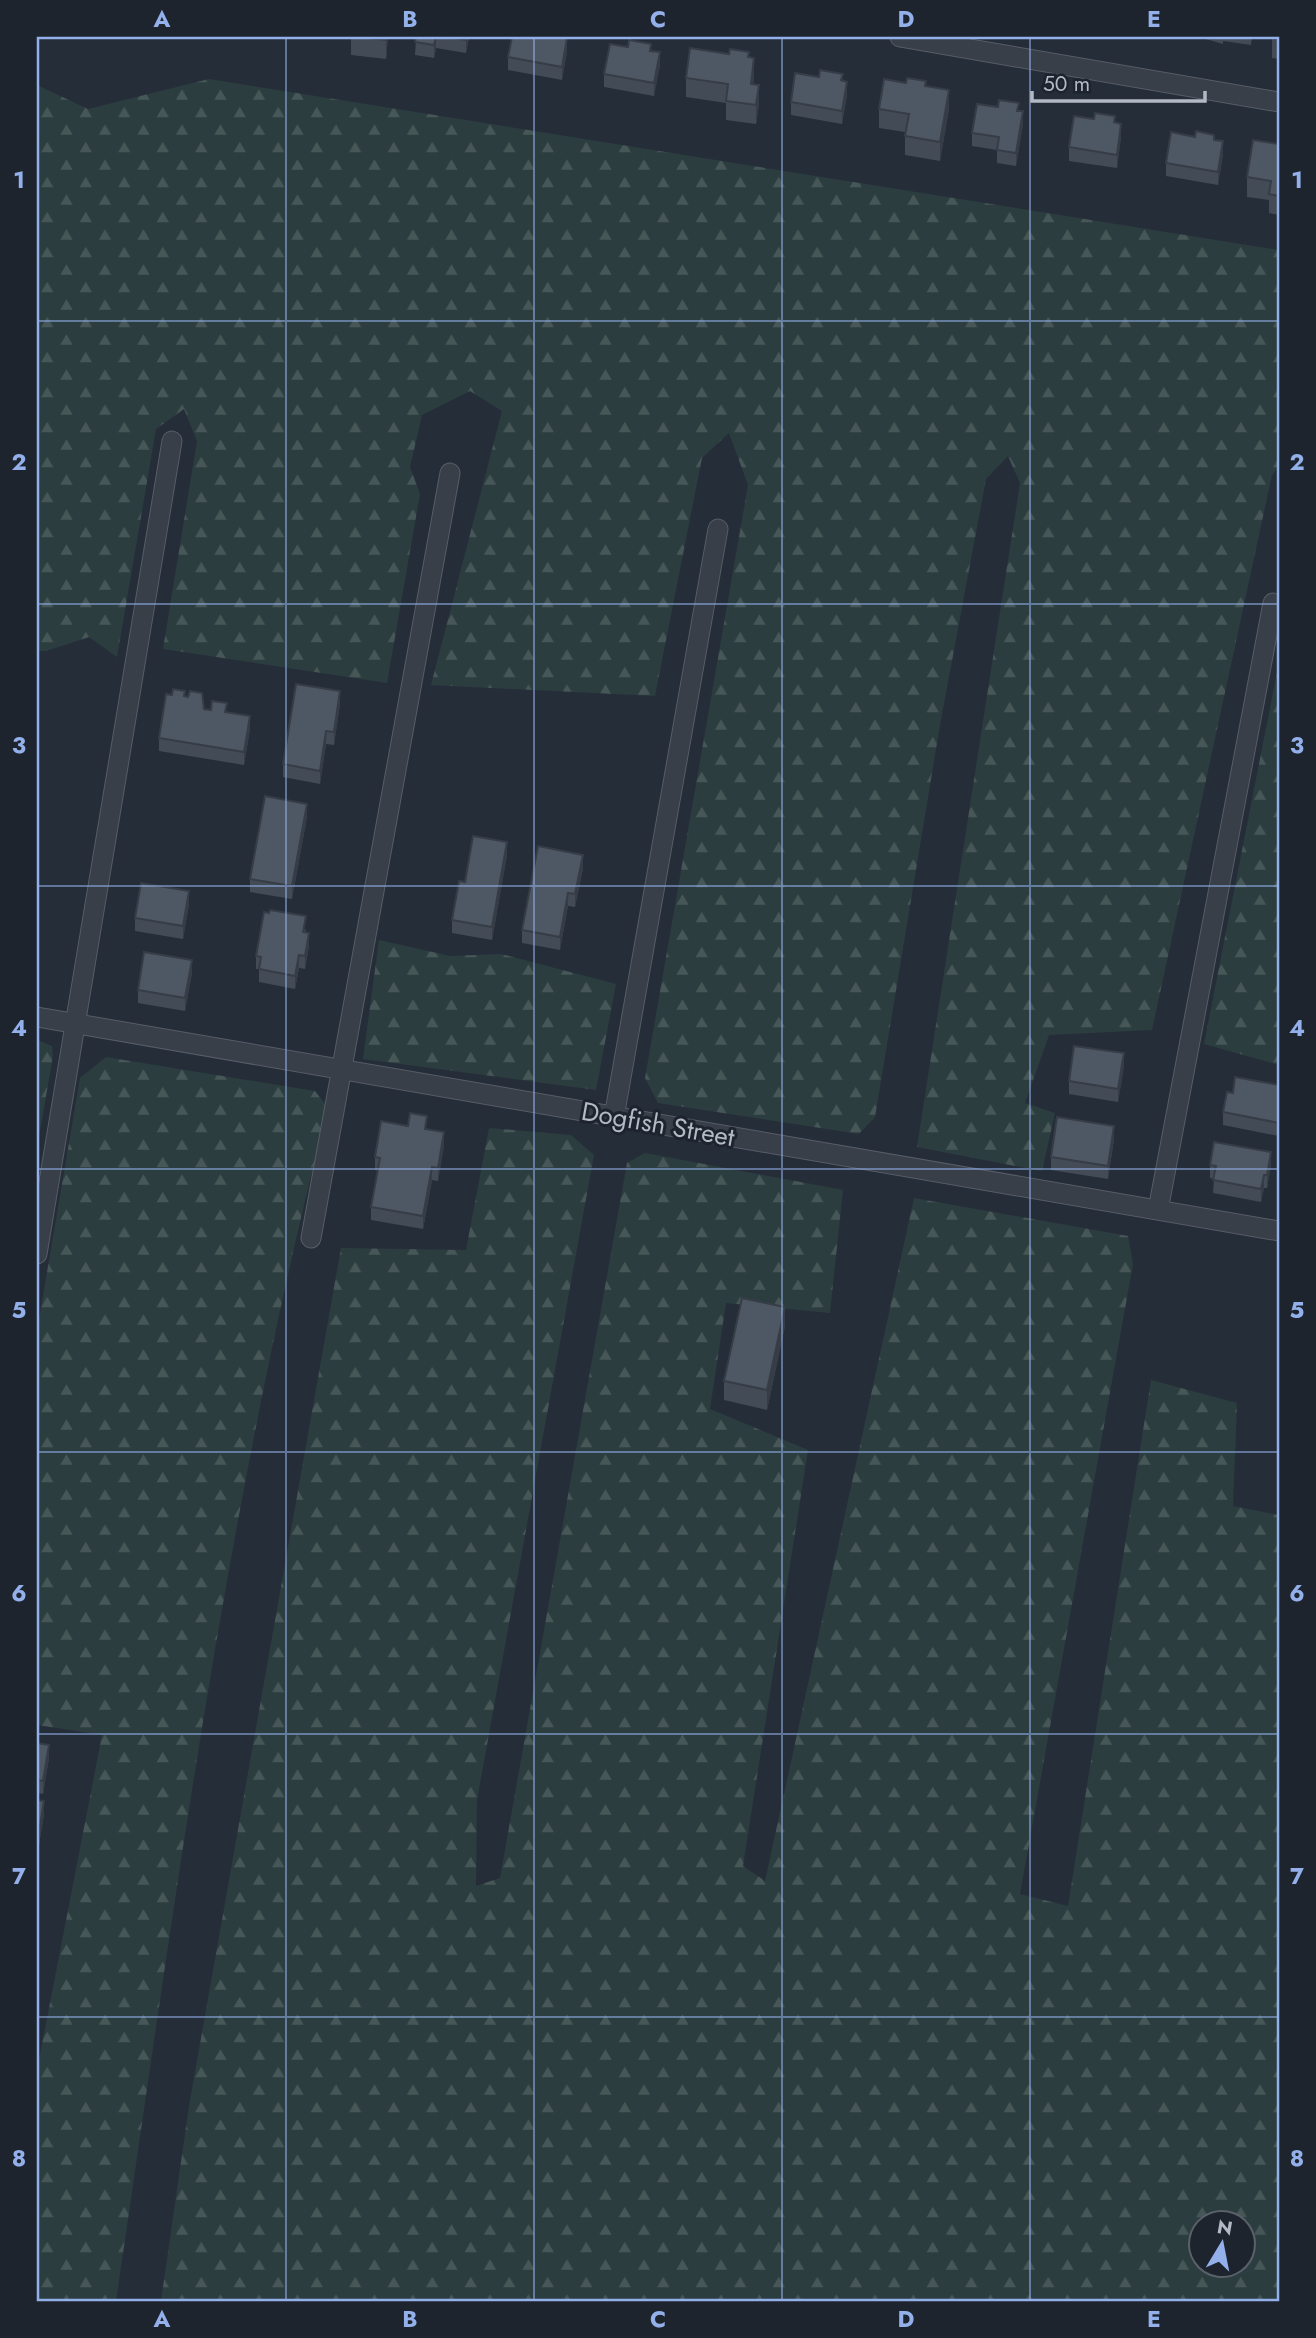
<svg xmlns="http://www.w3.org/2000/svg" width="1316" height="2338" font-family="Jost,sans-serif">
	<style>
		.forest { fill: url(#forest-firs); fill-rule: evenodd }
		.lines { fill: none; stroke-linecap: round; stroke-linejoin: round }
		.minor-casing { stroke: #575d67; stroke-width: 21 }
		.minor { stroke: #393f49; stroke-width: 19 }
		.wall { fill: #434b56 }
		.shaded-wall { fill: #373d46 }
		.building { fill: #4e5764; stroke: #373d46; stroke-width: 2 }
		.grid { fill: none; stroke: #93b0eb; stroke-width: 2; stroke-opacity: 0.55 }
		.labels { text-anchor: middle; dominant-baseline: central; stroke-width: 6; stroke-linejoin: round; paint-order: stroke }
		.street-label { font-size: 26px; fill: #b4bac5; stroke: #1e242e }
		.neatline { fill: none; stroke: #93b0eb; stroke-width: 2.5 }
		.grid-label { font-size: 23px; text-anchor: middle; font-weight: bold; fill: #93b0eb }
	</style>
	<defs>
		<pattern id="forest-firs" width="22" height="20" patternUnits="userSpaceOnUse" patternTransform="scale(1.75)"><rect width="22" height="20" fill="#2b3d3e"/><path d="M5 1l3.5 6h-7zM16 11l3.5 6h-7z" fill="#475758"/></pattern>
	</defs>
	<rect width="100%" height="100%" fill="#252d39"/>
	<path class="forest" d="M 209,79 L 1279,250 L 1279,466 L 1272,475 L 1152,1030 L 1049,1035 L 1025,1103 L 1055,1113 L 1042,1171 L 917,1147 L 1020,483 L 1008,456 L 986,479 L 940,725 L 875,1117 L 859,1134 L 658,1103 L 645,1078 L 748,485 L 729,433 L 702,458 L 655,696 L 431,685 L 502,411 L 470,391 L 422,415 L 410,467 L 420,494 L 387,683 L 163,649 L 197,441 L 184,409 L 156,429 L 117,657 L 89,637 L 46,651 L 37,651 L 37,85 L 88,109 Z
		M 1279,662 L 1279,1065 L 1204,1044 Z
		M 379,940 L 450,956 L 501,954 L 616,984 L 596,1090 L 363,1059 Z
		M 37,1040 L 52,1046 L 53,1056 L 37,1148 Z
		M 106,1057 L 315,1091 L 328,1108 C 227,1500 175,1902 116,2301 L 37,2301 L 37,2070 L 102,1735 L 37,1725 L 37,1331 L 80,1078 Z
		M 489,1128 L 571,1135 L 594,1155 L 477,1800 L 476,1886 L 500,1878 L 627,1163 L 645,1153 L 843,1190 L 830,1313 L 726,1303 L 710,1409 L 808,1450 L 743,1866 L 765,1881 L 914,1198 L 1128,1236 L 1133,1264 L 1020,1894 L 1068,1906 L 1151,1380 L 1237,1403 L 1233,1506 L 1279,1515 L 1279,2301 L 161,2301 L 189,2106 L 341,1248 L 466,1250 ZM 1200,2222 L 1242,2222 L 1242,2264 L 1200,2264 Z"/>
	<g class="lines">
		<defs>
			<path id="minor" d="M 900,37 L 1279,102
				M 37,1017 L 1279,1231
				M 614,1117 L 718,529
				M 1158,1210 L 1273,603
				M 311,1238 L 450,473
				M 37,1254 L 172,441"/>
		</defs>
		<use href="#minor" class="minor-casing"/>
		<use href="#minor" class="minor"/>
	</g>
	<path class="wall" d="M 351,37 L 388,37 L 386,59 L 351,55 Z
		M 416,37 L 469,37 L 466,53 L 436,48 L 434,58 L 415,55 Z
		M 1199,37 L 1252,37 L 1251,45 L 1223,41 L 1223,44 Z
		M 1272,37 L 1279,37 L 1279,59 L 1272,58 Z
		M 567,51 L 562,80 L 508,70 L 508,57 Z
		M 651,51 L 660,65 L 654,96 L 604,87 L 604,74 Z
		M 749,57 L 754,77 L 753,84 L 759,104 L 756,124 L 726,120 L 726,103 L 686,97 L 686,78 Z
		M 843,81 L 847,95 L 842,124 L 791,115 L 791,102 Z
		M 926,86 L 949,109 L 940,161 L 905,155 L 905,132 L 879,128 L 879,109 Z
		M 1019,111 L 1023,124 L 1016,166 L 997,163 L 997,150 L 972,146 L 972,133 Z
		M 1115,122 L 1121,137 L 1117,168 L 1069,161 L 1069,147 Z
		M 1214,140 L 1223,154 L 1218,185 L 1166,176 L 1166,163 Z
		M 1279,144 L 1279,215 L 1269,213 L 1269,200 L 1247,197 L 1247,177 Z
		M 185,696 L 204,709 L 227,712 L 250,729 L 244,765 L 159,751 L 159,738 Z
		M 340,704 L 334,745 L 326,744 L 320,784 L 283,777 L 283,764 Z
		M 307,817 L 292,899 L 250,892 L 250,879 Z
		M 507,855 L 492,940 L 452,933 L 452,920 L 465,882 Z
		M 583,868 L 575,907 L 568,906 L 560,950 L 522,943 L 522,930 Z
		M 189,904 L 183,939 L 135,931 L 135,918 Z
		M 306,929 L 305,932 L 309,946 L 305,969 L 299,968 L 295,989 L 259,982 L 259,969 L 256,969 L 256,956 Z
		M 192,973 L 185,1011 L 138,1003 L 138,990 Z
		M 1124,1066 L 1118,1102 L 1069,1094 L 1069,1081 Z
		M 1279,1085 L 1279,1136 L 1223,1125 L 1223,1112 L 1233,1093 Z
		M 427,1129 L 444,1145 L 438,1181 L 432,1180 L 423,1229 L 371,1220 L 371,1207 L 378,1170 L 375,1170 L 375,1157 Z
		M 1114,1139 L 1108,1179 L 1051,1170 L 1051,1157 Z
		M 1210,1165 L 1271,1165 L 1267,1188 L 1264,1188 L 1261,1202 L 1213,1193 L 1214,1179 L 1210,1178 Z
		M 785,1326 L 767,1410 L 724,1400 L 724,1381 Z
		M 37,1743 L 49,1758 L 43,1794 L 37,1793 Z
		M 37,1800 L 44,1814 L 38,1851 L 37,1851 Z"/>
	<path class="shaded-wall" d="M 386,37 L 388,37 L 386,59 Z
		M 436,37 L 436,48 L 434,58 L 434,45 Z
		M 467,37 L 469,37 L 466,53 L 466,40 Z
		M 567,38 L 567,51 L 562,80 L 562,67 Z
		M 660,52 L 660,65 L 654,96 L 654,83 Z
		M 754,58 L 754,77 L 751,103 L 751,84 Z
		M 847,82 L 847,95 L 842,124 L 842,111 Z
		M 759,85 L 759,104 L 756,124 L 756,105 Z
		M 949,90 L 949,109 L 940,161 L 940,142 Z
		M 1023,111 L 1023,124 L 1016,166 L 1016,153 Z
		M 1121,124 L 1121,137 L 1117,168 L 1117,155 Z
		M 1223,141 L 1223,154 L 1218,185 L 1218,172 Z
		M 340,691 L 340,704 L 334,745 L 334,732 Z
		M 250,716 L 250,729 L 244,765 L 244,752 Z
		M 326,731 L 326,744 L 320,784 L 320,771 Z
		M 307,804 L 307,817 L 292,899 L 292,886 Z
		M 507,842 L 507,855 L 492,940 L 492,927 Z
		M 583,855 L 583,868 L 575,907 L 575,894 Z
		M 189,891 L 189,904 L 183,939 L 183,926 Z
		M 568,893 L 568,906 L 560,950 L 560,937 Z
		M 309,933 L 309,946 L 305,969 L 305,956 Z
		M 299,955 L 299,968 L 295,989 L 295,976 Z
		M 192,960 L 192,973 L 185,1011 L 185,998 Z
		M 1124,1053 L 1124,1066 L 1118,1102 L 1118,1089 Z
		M 1114,1126 L 1114,1139 L 1108,1179 L 1108,1166 Z
		M 444,1132 L 444,1145 L 438,1181 L 438,1168 Z
		M 1271,1152 L 1271,1165 L 1267,1188 L 1267,1175 Z
		M 432,1167 L 432,1180 L 423,1229 L 423,1216 Z
		M 1264,1175 L 1264,1188 L 1261,1202 L 1261,1189 Z
		M 785,1307 L 785,1326 L 767,1410 L 767,1390 Z
		M 49,1745 L 49,1758 L 43,1794 L 43,1781 Z
		M 44,1801 L 44,1814 L 38,1851 L 38,1838 Z"/>
	<path class="building" d="M 358,37 L 386,37 L 386,40 Z
		M 416,37 L 436,37 L 434,45 L 415,42 Z
		M 447,37 L 467,37 L 466,40 Z
		M 512,37 L 560,37 L 567,38 L 562,67 L 508,57 Z
		M 1272,37 L 1279,37 L 1279,40 L 1272,38 Z
		M 629,40 L 651,44 L 650,51 L 660,52 L 654,83 L 604,74 L 610,44 L 628,47 Z
		M 690,48 L 729,54 L 730,49 L 749,52 L 748,57 L 754,58 L 751,84 L 759,85 L 756,105 L 726,101 L 728,84 L 686,78 Z
		M 820,70 L 843,74 L 841,80 L 847,82 L 842,111 L 791,102 L 795,73 L 819,77 Z
		M 907,78 L 926,81 L 925,86 L 949,90 L 940,142 L 905,136 L 909,114 L 879,109 L 884,79 L 906,83 Z
		M 999,100 L 1019,103 L 1017,111 L 1023,111 L 1016,153 L 997,150 L 999,137 L 972,133 L 977,104 L 998,107 Z
		M 1095,113 L 1115,116 L 1114,122 L 1121,124 L 1117,155 L 1069,147 L 1074,116 L 1094,119 Z
		M 1196,131 L 1214,135 L 1214,140 L 1223,141 L 1218,172 L 1166,163 L 1171,132 L 1195,137 Z
		M 1253,140 L 1279,144 L 1279,196 L 1269,194 L 1271,181 L 1247,177 Z
		M 296,684 L 340,691 L 334,732 L 326,731 L 320,771 L 283,764 Z
		M 173,689 L 185,691 L 184,696 L 188,697 L 190,691 L 202,693 L 204,709 L 211,710 L 212,701 L 227,703 L 225,712 L 250,716 L 244,752 L 159,738 L 166,694 L 172,695 Z
		M 265,796 L 307,804 L 292,886 L 250,879 Z
		M 473,836 L 507,842 L 492,927 L 452,920 L 459,881 L 465,882 Z
		M 538,846 L 583,855 L 575,894 L 568,893 L 560,937 L 522,930 Z
		M 141,883 L 189,891 L 183,926 L 135,918 Z
		M 270,910 L 306,916 L 303,932 L 309,933 L 305,956 L 299,955 L 295,976 L 259,969 L 261,957 L 256,956 L 264,912 L 269,913 Z
		M 144,952 L 192,960 L 185,998 L 138,990 Z
		M 1074,1046 L 1124,1053 L 1118,1089 L 1069,1081 Z
		M 1235,1077 L 1279,1085 L 1279,1123 L 1223,1112 L 1227,1092 L 1233,1093 Z
		M 410,1113 L 427,1116 L 425,1129 L 444,1132 L 438,1168 L 432,1167 L 423,1216 L 371,1207 L 380,1158 L 375,1157 L 381,1121 L 408,1126 Z
		M 1057,1117 L 1114,1126 L 1108,1166 L 1051,1157 Z
		M 1214,1142 L 1271,1152 L 1267,1175 L 1264,1175 L 1261,1189 L 1213,1180 L 1216,1166 L 1210,1165 Z
		M 742,1298 L 785,1307 L 767,1390 L 724,1381 Z
		M 37,1743 L 49,1745 L 43,1781 L 37,1780 Z
		M 37,1800 L 44,1801 L 38,1838 L 37,1838 Z"/>
	<path class="grid" d="M 286,37 L 286,2301M 534,37 L 534,2301M 782,37 L 782,2301M 1030,37 L 1030,2301M 37,321 L 1279,321M 37,604 L 1279,604M 37,886 L 1279,886M 37,1169 L 1279,1169M 37,1452 L 1279,1452M 37,1734 L 1279,1734M 37,2017 L 1279,2017"/>
	<g class="labels">
		<g class="street-label">
			<text transform="translate(658 1124) rotate(10)">Dogfish Street</text>
		</g>
	</g>
	<rect width="1316" height="2338" fill="none" stroke="#1e242e" stroke-width="77"/>
	<g transform="translate(1222 2244) rotate(10)"><circle r="33" fill="#1e242e" stroke="#5a606a" stroke-width="2"/>
	<path d="M0-5L12 26L0 18L-12 26Z" fill="#93b0eb"/>
	<text y="-10" font-size="19" font-weight="bold" text-anchor="middle" fill="#b4bac5">N</text>
	</g>
	<path d="M1032 91v10h173v-10" fill="none" stroke="#b4bac5" stroke-width="3.5"/>
	<text x="1043" y="91" font-size="21" fill="#b4bac5" stroke="#1e242e" stroke-width="5" paint-order="stroke">50 m</text>
	<rect x="38" y="38" width="1240" height="2262" class="neatline"/>
	<g class="grid-label">
		<text x="162" y="27">A</text>
		<text x="410" y="27">B</text>
		<text x="658" y="27">C</text>
		<text x="906" y="27">D</text>
		<text x="1154" y="27">E</text>
		<text x="19" y="188">1</text>
		<text x="1297" y="188">1</text>
		<text x="19" y="470">2</text>
		<text x="1297" y="470">2</text>
		<text x="19" y="753">3</text>
		<text x="1297" y="753">3</text>
		<text x="19" y="1036">4</text>
		<text x="1297" y="1036">4</text>
		<text x="19" y="1318">5</text>
		<text x="1297" y="1318">5</text>
		<text x="19" y="1601">6</text>
		<text x="1297" y="1601">6</text>
		<text x="19" y="1884">7</text>
		<text x="1297" y="1884">7</text>
		<text x="19" y="2166">8</text>
		<text x="1297" y="2166">8</text>
		<text x="162" y="2327">A</text>
		<text x="410" y="2327">B</text>
		<text x="658" y="2327">C</text>
		<text x="906" y="2327">D</text>
		<text x="1154" y="2327">E</text>
	</g>
</svg>
